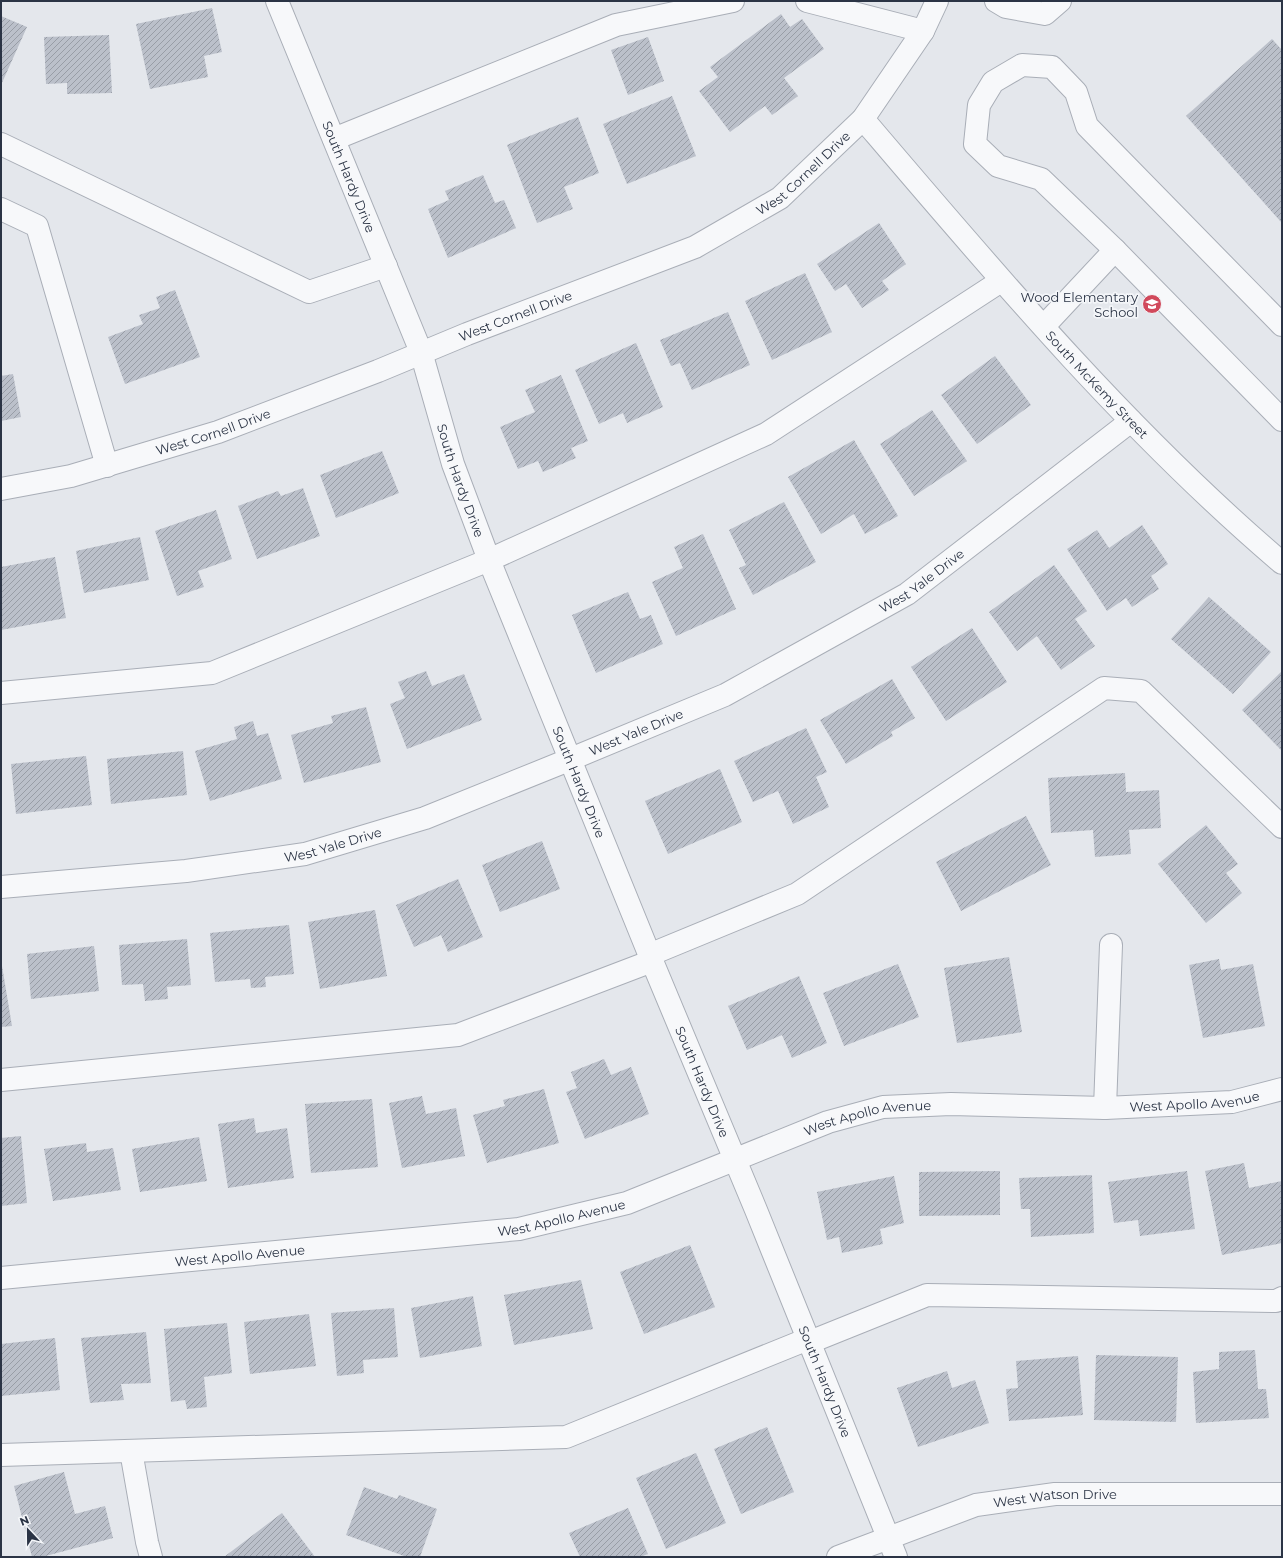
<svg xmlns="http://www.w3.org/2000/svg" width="1283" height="1558" font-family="Montserrat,sans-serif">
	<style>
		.building { fill: url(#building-hatch) }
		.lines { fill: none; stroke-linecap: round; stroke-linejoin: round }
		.minor-casing { stroke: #a9aeb7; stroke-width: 24 }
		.minor { stroke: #f7f8fa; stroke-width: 22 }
		.labels { text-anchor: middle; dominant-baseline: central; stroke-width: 3.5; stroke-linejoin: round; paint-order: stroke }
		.street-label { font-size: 13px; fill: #2b3445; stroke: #f4f6f9 }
		.poi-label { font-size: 13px; fill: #2b3445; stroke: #f4f6f9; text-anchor: end }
	</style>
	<defs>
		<pattern id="building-hatch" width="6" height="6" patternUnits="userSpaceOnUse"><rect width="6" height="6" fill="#bbc0ca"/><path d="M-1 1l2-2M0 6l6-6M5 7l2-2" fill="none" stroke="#989da6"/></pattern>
	</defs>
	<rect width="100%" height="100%" fill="#e4e7ec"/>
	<path class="building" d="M 212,8 L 222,52 L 204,56 L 208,77 L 150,89 L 136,24 Z
		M 781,14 L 790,27 L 802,19 L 824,49 L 784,78 L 798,96 L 772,115 L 765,106 L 730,132 L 699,91 L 718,77 L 710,67 Z
		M 1,16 L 27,27 L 1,85 Z
		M 109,35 L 112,93 L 67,94 L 67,83 L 46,84 L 44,37 Z
		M 648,37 L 664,81 L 628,95 L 611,50 Z
		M 1272,39 L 1282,50 L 1282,223 L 1186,116 Z
		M 672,96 L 696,156 L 627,184 L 603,124 Z
		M 578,117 L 599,173 L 564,187 L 573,209 L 537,223 L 507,145 Z
		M 483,175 L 495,203 L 504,200 L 516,228 L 448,258 L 428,209 L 449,200 L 445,191 Z
		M 879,223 L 906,264 L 882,281 L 889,290 L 862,308 L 846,284 L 835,291 L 817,264 Z
		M 805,273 L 832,332 L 772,360 L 745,301 Z
		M 175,290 L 200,357 L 125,384 L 108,337 L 143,324 L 139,315 L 160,308 L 156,297 Z
		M 728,312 L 750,365 L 692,390 L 680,363 L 671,366 L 660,340 Z
		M 636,343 L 663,407 L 627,423 L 623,413 L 599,424 L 575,370 Z
		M 995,356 L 1031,405 L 977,444 L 941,395 Z
		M 13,374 L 21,417 L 1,421 L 1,376 Z
		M 561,375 L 588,441 L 571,448 L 576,458 L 543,472 L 538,461 L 518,469 L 500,427 L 535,412 L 525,390 Z
		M 932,410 L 967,461 L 914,496 L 880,444 Z
		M 854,440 L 898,516 L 865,534 L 854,514 L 821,534 L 788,477 Z
		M 382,451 L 399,493 L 336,518 L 320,475 Z
		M 303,488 L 320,536 L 257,559 L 238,506 L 278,491 L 281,496 Z
		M 784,502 L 816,562 L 753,595 L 739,568 L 746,565 L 729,530 Z
		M 216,510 L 232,559 L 198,571 L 204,587 L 177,596 L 155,531 Z
		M 1142,525 L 1168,564 L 1151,576 L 1159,589 L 1132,607 L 1126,598 L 1107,611 L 1067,549 L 1097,530 L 1109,548 Z
		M 703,534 L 736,609 L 676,636 L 652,582 L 683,568 L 674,547 Z
		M 140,537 L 149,580 L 84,593 L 76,551 Z
		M 55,557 L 66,618 L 1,630 L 1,567 Z
		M 1054,565 L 1087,611 L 1075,619 L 1095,646 L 1061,670 L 1037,636 L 1017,651 L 989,612 Z
		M 628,592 L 640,619 L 651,615 L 663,644 L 596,673 L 572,615 Z
		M 1209,597 L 1271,652 L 1233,694 L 1171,639 Z
		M 972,628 L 1007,682 L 946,721 L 911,667 Z
		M 426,671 L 432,686 L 464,674 L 482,720 L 407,749 L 390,704 L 405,698 L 398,682 Z
		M 1282,671 L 1282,751 L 1242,710 Z
		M 892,679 L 915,718 L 891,732 L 893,736 L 846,764 L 820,720 Z
		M 366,707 L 381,762 L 304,783 L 291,735 L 333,723 L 331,716 Z
		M 253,721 L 257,736 L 268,733 L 282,779 L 210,801 L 195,751 L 237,739 L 234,727 Z
		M 806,728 L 827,772 L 816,777 L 829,807 L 793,824 L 778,791 L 753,802 L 734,761 Z
		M 183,751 L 187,795 L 111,804 L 107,759 Z
		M 86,756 L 92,805 L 16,814 L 11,764 Z
		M 720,769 L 742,822 L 668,854 L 645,801 Z
		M 1125,773 L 1126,792 L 1159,790 L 1161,828 L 1129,830 L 1131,854 L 1095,857 L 1093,830 L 1051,833 L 1048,778 Z
		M 1026,816 L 1051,865 L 961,911 L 936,862 Z
		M 1206,825 L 1238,864 L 1226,873 L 1242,893 L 1206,923 L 1158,864 Z
		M 542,841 L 560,889 L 500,912 L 482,865 Z
		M 458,879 L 483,937 L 448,952 L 441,935 L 414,947 L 396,905 Z
		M 375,910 L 387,976 L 320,989 L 308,922 Z
		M 289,925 L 294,974 L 265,977 L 266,987 L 251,988 L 250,979 L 215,982 L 210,933 Z
		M 187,939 L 191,985 L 167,987 L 168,999 L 145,1001 L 143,984 L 122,985 L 119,945 Z
		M 94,946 L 99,991 L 31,999 L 27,954 Z
		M 1009,957 L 1022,1032 L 957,1043 L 944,968 Z
		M 1219,959 L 1221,970 L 1253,964 L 1265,1026 L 1203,1038 L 1189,965 Z
		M 1,960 L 12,1026 L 1,1027 Z
		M 898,964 L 919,1017 L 844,1046 L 823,993 Z
		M 799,976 L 827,1043 L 792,1058 L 782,1035 L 747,1050 L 728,1006 Z
		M 604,1059 L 611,1075 L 631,1067 L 649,1114 L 585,1139 L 566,1092 L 577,1088 L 571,1072 Z
		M 544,1089 L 559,1143 L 487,1163 L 473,1115 L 505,1106 L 503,1100 Z
		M 422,1096 L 426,1114 L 456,1108 L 465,1156 L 402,1168 L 389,1103 Z
		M 372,1099 L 378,1167 L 311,1173 L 305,1104 Z
		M 254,1118 L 256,1133 L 287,1128 L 294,1178 L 228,1188 L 218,1124 Z
		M 21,1136 L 27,1203 L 1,1206 L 1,1138 Z
		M 199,1137 L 207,1181 L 140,1192 L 132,1149 Z
		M 86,1143 L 87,1152 L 113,1148 L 121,1190 L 53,1201 L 44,1149 Z
		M 1244,1163 L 1249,1188 L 1282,1181 L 1282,1243 L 1222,1255 L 1205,1171 Z
		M 1000,1171 L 1000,1215 L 919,1216 L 919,1172 Z
		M 1187,1171 L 1195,1229 L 1140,1236 L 1138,1220 L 1114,1223 L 1108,1182 Z
		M 1092,1175 L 1094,1233 L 1031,1237 L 1030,1209 L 1021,1209 L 1019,1178 Z
		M 894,1176 L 904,1223 L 880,1229 L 883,1244 L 842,1253 L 839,1237 L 827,1240 L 817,1192 Z
		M 690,1245 L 715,1307 L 644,1334 L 620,1272 Z
		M 581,1280 L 593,1329 L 514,1345 L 504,1295 Z
		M 473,1296 L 482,1346 L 420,1358 L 411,1308 Z
		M 394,1308 L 398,1357 L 363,1360 L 364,1373 L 337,1376 L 331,1313 Z
		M 309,1314 L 316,1366 L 250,1374 L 244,1322 Z
		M 227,1323 L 232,1373 L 204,1377 L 207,1407 L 187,1409 L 185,1400 L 171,1402 L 164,1329 Z
		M 146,1332 L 151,1383 L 121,1384 L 124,1400 L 90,1403 L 81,1338 Z
		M 55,1338 L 60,1390 L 1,1396 L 1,1344 Z
		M 1255,1350 L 1258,1389 L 1266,1389 L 1269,1418 L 1196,1423 L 1193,1372 L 1219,1369 L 1219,1352 Z
		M 1096,1355 L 1178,1357 L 1176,1422 L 1094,1420 Z
		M 1078,1356 L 1083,1415 L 1009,1421 L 1006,1389 L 1018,1388 L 1016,1361 Z
		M 947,1371 L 952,1388 L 975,1380 L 989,1423 L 918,1447 L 897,1388 Z
		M 767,1427 L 794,1492 L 741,1514 L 714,1449 Z
		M 696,1453 L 726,1523 L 666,1549 L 636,1478 Z
		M 64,1472 L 75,1514 L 105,1506 L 113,1538 L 42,1557 L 32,1557 L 14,1486 Z
		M 364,1487 L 397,1499 L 399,1495 L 437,1509 L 420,1557 L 407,1557 L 346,1535 Z
		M 628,1508 L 648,1554 L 640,1557 L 580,1557 L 569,1533 Z
		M 282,1513 L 315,1557 L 224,1557 Z"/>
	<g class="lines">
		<defs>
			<g id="minor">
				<path id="s1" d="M 277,1 L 421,352 L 453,464 L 489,560 L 652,961 L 756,1210 L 896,1557"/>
				<path d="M 807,1 L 923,31"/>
				<path d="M 996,1 L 1006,7 L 1045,14 L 1060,1"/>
				<path id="s2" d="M 863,119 C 995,274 1127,431 1282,563"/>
				<path d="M 334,139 L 616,25 L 733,1"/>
				<path d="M 1,144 L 309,292 L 386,266"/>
				<path d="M 1,209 L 37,226 L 107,466"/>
				<path d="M 1282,325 L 1087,126 L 1076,92 L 1052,67 L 1022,65 L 993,82 L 979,105 L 975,144 L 998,166 L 1041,179 L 1115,250 L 1282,420"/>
				<path d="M 1044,326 L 1115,250"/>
				<path id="s3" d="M 1,489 L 71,476 L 218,432 L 378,371 L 467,334 L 695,247 L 780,198 L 863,119 L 923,31 L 937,1"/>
				<path d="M 1,693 L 212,673 L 489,560 L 766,434 L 1001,281"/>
				<path id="s4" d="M 1,887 L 186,871 L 305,854 L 425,818 L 571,759 L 725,695 L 907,594 L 1131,421"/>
				<path d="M 649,955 L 797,894 L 1104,688 L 1141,691 L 1282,827"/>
				<path d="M 1,1080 L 458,1035 L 652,961"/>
				<path d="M 1105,1108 L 1111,945"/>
				<path id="s5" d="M 1,1278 L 519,1229 L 627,1203 L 828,1122 L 883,1107 L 951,1104 L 1105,1108 L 1232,1102 L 1282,1089"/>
				<path d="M 810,1342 L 927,1295 L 1276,1301 L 1282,1298"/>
				<path d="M 131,1451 L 147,1542 L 151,1557"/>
				<path d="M 1,1455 L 566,1437 L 808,1339"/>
				<path id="s6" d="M 838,1557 L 976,1505 L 1055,1494 L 1282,1494"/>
			</g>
		</defs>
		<use href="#minor" class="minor-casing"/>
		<use href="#minor" class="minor"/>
	</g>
	<defs>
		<symbol id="school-disc" viewBox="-11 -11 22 22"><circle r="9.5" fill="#d1495b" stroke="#f4f6f9"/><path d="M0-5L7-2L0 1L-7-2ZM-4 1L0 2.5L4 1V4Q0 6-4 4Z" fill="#fff"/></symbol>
	</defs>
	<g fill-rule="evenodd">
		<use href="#school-disc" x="1141" y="293" width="22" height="22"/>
	</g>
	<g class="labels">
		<g class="street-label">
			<text stroke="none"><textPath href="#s3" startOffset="868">West Cornell Drive</textPath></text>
			<text stroke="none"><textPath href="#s1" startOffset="190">South Hardy Drive</textPath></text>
			<text stroke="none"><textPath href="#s3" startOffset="544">West Cornell Drive</textPath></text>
			<text stroke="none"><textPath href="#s2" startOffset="354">South McKemy Street</textPath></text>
			<text stroke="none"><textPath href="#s3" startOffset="220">West Cornell Drive</textPath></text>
			<text stroke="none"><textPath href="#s1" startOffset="514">South Hardy Drive</textPath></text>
			<text stroke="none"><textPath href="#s4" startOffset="983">West Yale Drive</textPath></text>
			<text stroke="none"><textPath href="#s4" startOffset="659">West Yale Drive</textPath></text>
			<text stroke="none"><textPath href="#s1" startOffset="838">South Hardy Drive</textPath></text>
			<text stroke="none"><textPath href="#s4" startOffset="335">West Yale Drive</textPath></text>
			<text stroke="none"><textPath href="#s1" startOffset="1162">South Hardy Drive</textPath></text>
			<text stroke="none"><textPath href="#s5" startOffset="1217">West Apollo Avenue</textPath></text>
			<text stroke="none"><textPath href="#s5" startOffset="888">West Apollo Avenue</textPath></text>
			<text stroke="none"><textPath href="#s5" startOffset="564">West Apollo Avenue</textPath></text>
			<text stroke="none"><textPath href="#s5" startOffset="240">West Apollo Avenue</textPath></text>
			<text stroke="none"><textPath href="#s1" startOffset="1486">South Hardy Drive</textPath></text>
			<text stroke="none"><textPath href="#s6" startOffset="227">West Watson Drive</textPath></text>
		</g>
		<g class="poi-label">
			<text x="1138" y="297">Wood Elementary<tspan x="1138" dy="15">School</tspan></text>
		</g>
	</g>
	<rect width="1283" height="1558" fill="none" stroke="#2b3445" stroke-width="4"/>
	<g transform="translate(28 1530) rotate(338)" stroke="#f4f6f9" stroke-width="3" paint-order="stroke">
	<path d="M0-3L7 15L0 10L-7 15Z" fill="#2b3445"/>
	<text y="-6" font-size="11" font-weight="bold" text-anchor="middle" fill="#2b3445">N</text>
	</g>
</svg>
